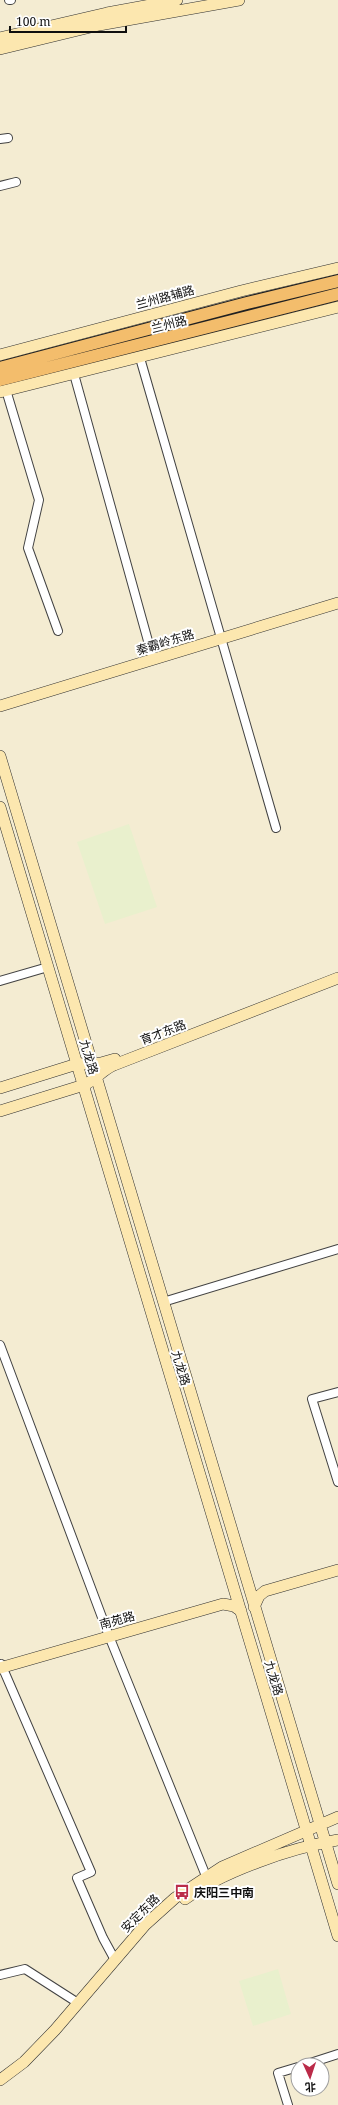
<svg xmlns="http://www.w3.org/2000/svg" width="338" height="2105" font-family="'Noto Serif','Noto Sans SC',serif">
	<style>
		.farmland { fill: #f4ecd2; fill-rule: evenodd }
		.pitch { fill: #e9f0cd }
		.lines { fill: none; stroke-linecap: round; stroke-linejoin: round }
		.street-casing { stroke: #424242; stroke-width: 10 }
		.secondary-casing { stroke: #313131; stroke-width: 12 }
		.primary-casing { stroke: #202020; stroke-width: 14 }
		.street { stroke: #fff; stroke-width: 8 }
		.secondary { stroke: #fce7af; stroke-width: 11 }
		.primary { stroke: #f3bd6c; stroke-width: 12 }
		.labels { text-anchor: middle; dominant-baseline: central; stroke-width: 4; stroke-linejoin: round; paint-order: stroke }
		.street-label { font-size: 12px; fill: #0f0f0f; stroke: #fff }
		.poi-label { font-size: 12px; font-weight: bold; fill: #0f0f0f; stroke: #fff; text-anchor: start }
	</style>
	<rect width="100%" height="100%" fill="#fefaf1"/>
	<path class="farmland" d="M 0,0 L 338,0 L 338,2105 L 0,2105 ZM 298,2065 L 322,2065 L 322,2089 L 298,2089 Z"/>
	<path class="pitch" d="M 129,824 L 157,907 L 105,924 L 77,842 Z
		M 278,1969 L 291,2014 L 253,2026 L 239,1981 Z"/>
	<g class="lines">
		<defs>
			<path id="street" d="M 9,0 L 11,0
				M 0,139 L 8,138
				M 0,186 L 16,182
				M 140,358 L 276,828
				M 74,374 L 153,659
				M 6,390 L 39,500 L 28,548 L 58,631
				M 0,981 L 48,967
				M 163,1302 L 338,1249
				M 0,1345 L 109,1636 L 206,1876
				M 338,1392 L 312,1399 L 338,1482
				M 1,1664 L 91,1872 L 77,1878 L 103,1938 L 115,1960
				M 0,1975 L 25,1969 L 78,2003
				M 304,2065 L 338,2054
				M 288,2105 L 278,2073 L 298,2067"/>
			<path id="secondary" d="M 0,38 L 107,13 L 177,0
				M 0,49 L 99,25 L 239,0
				M 0,355 L 241,291 L 338,268
				M 0,392 L 338,307
				M 0,706 L 338,603
				M 0,756 L 338,1884
				M 0,807 L 338,1936
				M 0,1088 L 77,1064 L 101,1063 L 115,1059
				M 0,1111 L 84,1085 C 96,1080 102,1070 114,1065 L 338,978
				M 254,1607 L 259,1596 L 265,1591 L 338,1570
				M 0,1668 L 223,1604 L 234,1606 L 241,1611
				M 185,1899 C 223,1871 291,1848 338,1840
				M 0,2080 L 24,2062 L 55,2030 L 145,1925 L 175,1898 L 222,1867 L 338,1817"/>
			<path id="primary" d="M 0,368 L 247,303 L 338,281
				M 0,380 L 338,294"/>
		</defs>
		<use href="#street" class="street-casing"/>
		<use href="#secondary" class="secondary-casing"/>
		<use href="#primary" class="primary-casing"/>
		<use href="#street" class="street"/>
		<use href="#secondary" class="secondary"/>
		<use href="#primary" class="primary"/>
	</g>
	<defs>
		<symbol id="bus-bare" viewBox="-9 -9 18 18"><path d="M-5-6H5V4H4V6H2V4H-2V6H-4V4H-5ZM-3.5-4V0h7V-4ZM-3.5 1.2v1.5H-2V1.2ZM2 1.2v1.5H3.5V1.2Z" fill="#bb2b49" stroke="#fff" stroke-width="2.5" paint-order="stroke"/></symbol>
	</defs>
	<g fill-rule="evenodd">
		<use href="#bus-bare" x="171" y="1881" width="22" height="22"/>
	</g>
	<g class="labels">
		<g class="street-label">
			<text transform="translate(165 297) rotate(-15)">兰州路辅路</text>
			<text transform="translate(169 324) rotate(-14)">兰州路</text>
			<text transform="translate(165 642) rotate(-17)">秦霸岭东路</text>
			<text transform="translate(163 1032) rotate(-21)">育才东路</text>
			<text transform="translate(89 1057) rotate(73)">九龙路</text>
			<text transform="translate(181 1368) rotate(73)">九龙路</text>
			<text transform="translate(117 1620) rotate(-15)">南苑路</text>
			<text transform="translate(274 1678) rotate(73)">九龙路</text>
			<text transform="translate(140 1913) rotate(-45)">安定东路</text>
		</g>
		<g class="poi-label">
			<text x="194" y="1892">庆阳三中南</text>
		</g>
	</g>
	<g transform="translate(310 2077) rotate(177)"><circle r="19" fill="#ffffff" stroke="#9f9f9f"/>
	<path d="M0-3L7 15L0 10L-7 15Z" fill="#bb2b49"/>
	<text y="-6" font-size="11" font-weight="bold" text-anchor="middle" fill="#0f0f0f">北</text>
	</g>
	<path d="M10 26v6h116v-6" fill="none" stroke="#0f0f0f" stroke-width="2"/>
	<text x="16" y="26" font-size="12" fill="#0f0f0f" stroke="#ffffff" stroke-width="3" paint-order="stroke">100 m</text>
</svg>
